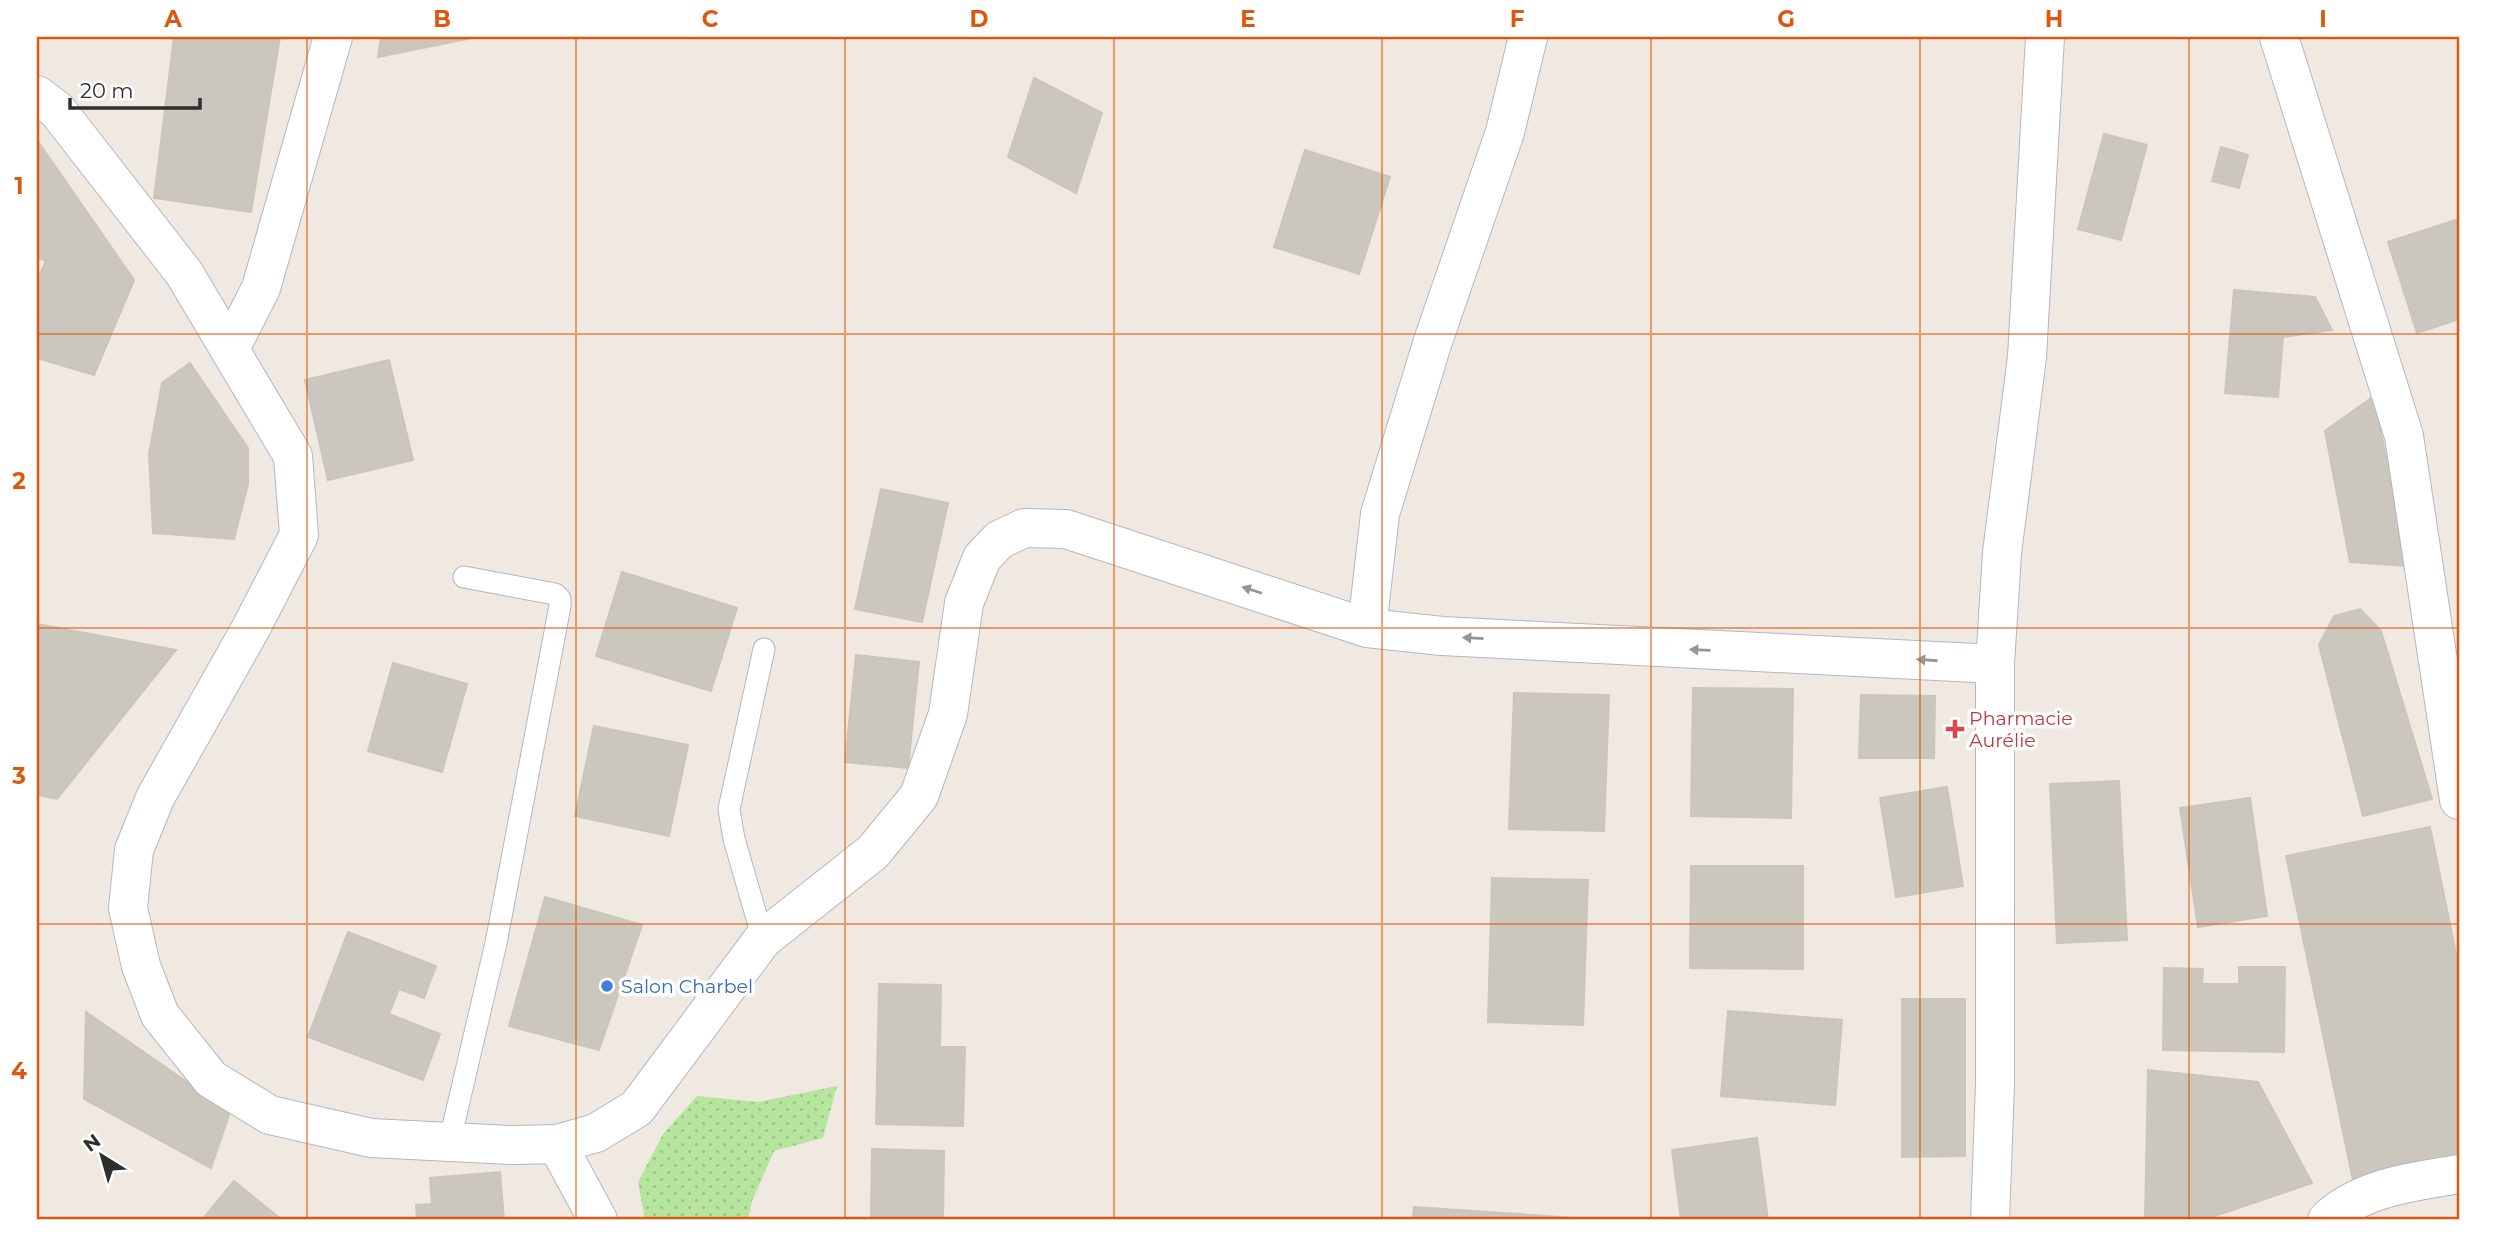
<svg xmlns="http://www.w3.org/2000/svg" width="2496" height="1257" font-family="Montserrat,sans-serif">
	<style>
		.grass { fill: url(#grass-dots) }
		.building { fill: #cbc7bf; stroke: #cbc5ba; stroke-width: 2 }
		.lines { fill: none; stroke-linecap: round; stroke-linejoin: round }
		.lane-casing { stroke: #b4b7c1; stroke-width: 23 }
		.street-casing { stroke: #b4b7c1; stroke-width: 40 }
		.secondary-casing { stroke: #b4b7c1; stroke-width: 40 }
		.lane { stroke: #fff; stroke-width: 21 }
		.street { stroke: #fff; stroke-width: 38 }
		.secondary { stroke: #fff; stroke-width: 38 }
		.oneway { fill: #969696 }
		.grid { fill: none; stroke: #df570e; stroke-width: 2; stroke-opacity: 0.55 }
		.health-dot { fill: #e0444e; stroke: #fff; stroke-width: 2.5 }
		.shop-dot { fill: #3f7fe0; stroke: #fff; stroke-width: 2.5 }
		.labels { text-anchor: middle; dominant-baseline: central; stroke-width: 7; stroke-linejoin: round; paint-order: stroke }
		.health-label { font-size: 19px; fill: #be3a42; stroke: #fff; text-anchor: start }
		.shop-label { font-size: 19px; fill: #366cbe; stroke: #fff; text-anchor: start }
		.neatline { fill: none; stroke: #df570e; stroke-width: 2.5 }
		.grid-label { font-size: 23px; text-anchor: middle; font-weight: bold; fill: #df570e }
	</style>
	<defs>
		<pattern id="grass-dots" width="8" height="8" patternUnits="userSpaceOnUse" patternTransform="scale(1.75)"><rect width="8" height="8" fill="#b6e59e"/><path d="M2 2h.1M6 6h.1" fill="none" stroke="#9dc588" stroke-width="1.8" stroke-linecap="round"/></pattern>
	</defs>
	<rect width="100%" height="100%" fill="#efe9e1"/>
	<path class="grass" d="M 837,1086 L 823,1138 L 774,1151 L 752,1201 L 748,1220 L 645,1220 L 638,1182 L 663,1134 L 697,1096 L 758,1102 Z"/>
	<path class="building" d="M 174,37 L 280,37 L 251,212 L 154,198 Z
		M 381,37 L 477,37 L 378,57 Z
		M 1034,78 L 1102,113 L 1076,193 L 1008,157 Z
		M 2104,134 L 2147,145 L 2121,240 L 2078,229 Z
		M 37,140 L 134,280 L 94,375 L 37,358 L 37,281 L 46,261 L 37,257 Z
		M 2221,147 L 2248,155 L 2239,188 L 2212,181 Z
		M 1305,150 L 1390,177 L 1359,274 L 1274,247 Z
		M 2459,219 L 2459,319 L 2417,333 L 2388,242 Z
		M 2234,290 L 2315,297 L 2332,330 L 2283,337 L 2278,397 L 2225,393 Z
		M 389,360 L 413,460 L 328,480 L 305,380 Z
		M 190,363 L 248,448 L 248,484 L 234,539 L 153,533 L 149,454 L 162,383 Z
		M 2374,396 L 2407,566 L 2350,562 L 2325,431 Z
		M 881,489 L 948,503 L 922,622 L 855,609 Z
		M 622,572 L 737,608 L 711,691 L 596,656 Z
		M 2360,609 L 2381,631 L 2432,799 L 2363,816 L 2319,645 L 2334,616 Z
		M 37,624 L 176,650 L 57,799 L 37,795 Z
		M 856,655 L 919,662 L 908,768 L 845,762 Z
		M 393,663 L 467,684 L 442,772 L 368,751 Z
		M 1693,688 L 1793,689 L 1791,818 L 1691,816 Z
		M 1514,693 L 1609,695 L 1604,831 L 1509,829 Z
		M 1861,695 L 1935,696 L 1934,758 L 1859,758 Z
		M 594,726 L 688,745 L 669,836 L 575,816 Z
		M 2119,781 L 2127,940 L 2057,943 L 2050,784 Z
		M 1947,787 L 1963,886 L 1896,897 L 1880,798 Z
		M 2250,798 L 2267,916 L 2198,927 L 2180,808 Z
		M 2430,827 L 2459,968 L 2459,1158 L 2354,1185 L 2286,856 Z
		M 1691,866 L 1803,866 L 1803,969 L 1690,968 Z
		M 1492,878 L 1588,880 L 1583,1025 L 1488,1022 Z
		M 545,897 L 642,925 L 599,1050 L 509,1026 Z
		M 348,932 L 436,966 L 424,998 L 399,989 L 389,1014 L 440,1034 L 423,1080 L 308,1037 Z
		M 2239,967 L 2285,967 L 2284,1052 L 2163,1050 L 2164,968 L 2203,969 L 2202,984 L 2239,984 Z
		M 879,984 L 941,985 L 940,1047 L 965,1047 L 963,1126 L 876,1124 Z
		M 1902,999 L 1965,999 L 1965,1156 L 1902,1157 Z
		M 1728,1011 L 1842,1020 L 1835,1105 L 1721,1096 Z
		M 86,1012 L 230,1112 L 211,1168 L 84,1099 Z
		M 2148,1070 L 2258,1082 L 2312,1183 L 2203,1220 L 2145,1220 Z
		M 1757,1138 L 1768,1220 L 1681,1220 L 1672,1150 Z
		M 872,1149 L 944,1151 L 943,1220 L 871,1220 Z
		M 500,1172 L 504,1220 L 417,1220 L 416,1205 L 432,1204 L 430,1178 Z
		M 234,1181 L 282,1220 L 202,1220 Z
		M 1414,1207 L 1606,1220 L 1413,1220 Z"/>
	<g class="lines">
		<defs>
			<path id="lane" d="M 763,939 L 734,839 L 729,809 L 764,649
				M 449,1144 L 496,943 L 560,606 L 560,599 L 555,594 L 464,577"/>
			<path id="street" d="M 230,349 L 261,288 L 333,37
				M 1367,628 L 1380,514 L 1432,344 L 1505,132 L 1528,37
				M 2327,1220 C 2361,1187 2414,1182 2459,1174"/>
			<path id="secondary" d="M 2279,37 L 2404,436 L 2459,800
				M 37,95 L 57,110 L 184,273 L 293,456 L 299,535 L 251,628 L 155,798 L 134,850 L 128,908 L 141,966 L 160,1015 L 211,1079 L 270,1115 L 371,1138 L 512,1145 L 557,1144 L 596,1133 L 637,1108 L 763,939 L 873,852 L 919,796 L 948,714 L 964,603 L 982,558 L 999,540 L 1024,528 L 1066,529 L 1367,628 L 1442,636 L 1995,664
				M 557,1144 L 598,1220
				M 1990,1220 L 1995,1084 L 1995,664 L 2002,553 L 2027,357 L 2045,37"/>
		</defs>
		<use href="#lane" class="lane-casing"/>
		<use href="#street" class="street-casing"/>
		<use href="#secondary" class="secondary-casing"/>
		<use href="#lane" class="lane"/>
		<use href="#street" class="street"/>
		<use href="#secondary" class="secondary"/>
	</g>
	<defs><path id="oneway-solid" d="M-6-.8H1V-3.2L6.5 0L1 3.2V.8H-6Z" transform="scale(1.75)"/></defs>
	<g class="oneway">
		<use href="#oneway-solid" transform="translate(1252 590) rotate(-162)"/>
		<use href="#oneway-solid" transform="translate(1473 638) rotate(-177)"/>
		<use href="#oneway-solid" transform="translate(1700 650) rotate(-178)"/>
		<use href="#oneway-solid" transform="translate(1927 660) rotate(-176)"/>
	</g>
	<path class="grid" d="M 307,37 L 307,1220M 576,37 L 576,1220M 845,37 L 845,1220M 1114,37 L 1114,1220M 1382,37 L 1382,1220M 1651,37 L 1651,1220M 1920,37 L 1920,1220M 2189,37 L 2189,1220M 37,334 L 2459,334M 37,628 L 2459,628M 37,924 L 2459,924"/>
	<path class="health-dot" d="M1951.5 718.5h7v7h7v7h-7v7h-7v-7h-7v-7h7z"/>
	<circle class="shop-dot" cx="607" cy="986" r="7"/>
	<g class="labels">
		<g class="health-label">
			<text x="1969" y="718">Pharmacie<tspan x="1969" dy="22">Aurélie</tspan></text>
		</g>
		<g class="shop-label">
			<text x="621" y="986">Salon Charbel</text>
		</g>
	</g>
	<rect width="2496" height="1257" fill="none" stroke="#ffffff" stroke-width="77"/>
	<g transform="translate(102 1156) rotate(323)" stroke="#ffffff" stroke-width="5" paint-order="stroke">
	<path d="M0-5L12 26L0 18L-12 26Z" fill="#2e2e2e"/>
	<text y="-10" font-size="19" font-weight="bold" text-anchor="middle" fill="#2e2e2e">N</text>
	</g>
	<path d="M70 98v10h130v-10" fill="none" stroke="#2e2e2e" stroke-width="3.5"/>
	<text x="80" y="98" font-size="21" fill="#2e2e2e" stroke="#ffffff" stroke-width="5" paint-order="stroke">20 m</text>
	<rect x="38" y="38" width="2420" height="1180" class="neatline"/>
	<g class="grid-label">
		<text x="173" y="27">A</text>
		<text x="442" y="27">B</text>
		<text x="710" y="27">C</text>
		<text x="979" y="27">D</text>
		<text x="1248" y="27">E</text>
		<text x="1517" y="27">F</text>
		<text x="1786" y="27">G</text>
		<text x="2054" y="27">H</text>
		<text x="2323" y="27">I</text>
		<text x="19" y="194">1</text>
		<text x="19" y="489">2</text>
		<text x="19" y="784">3</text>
		<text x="19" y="1079">4</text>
	</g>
</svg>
